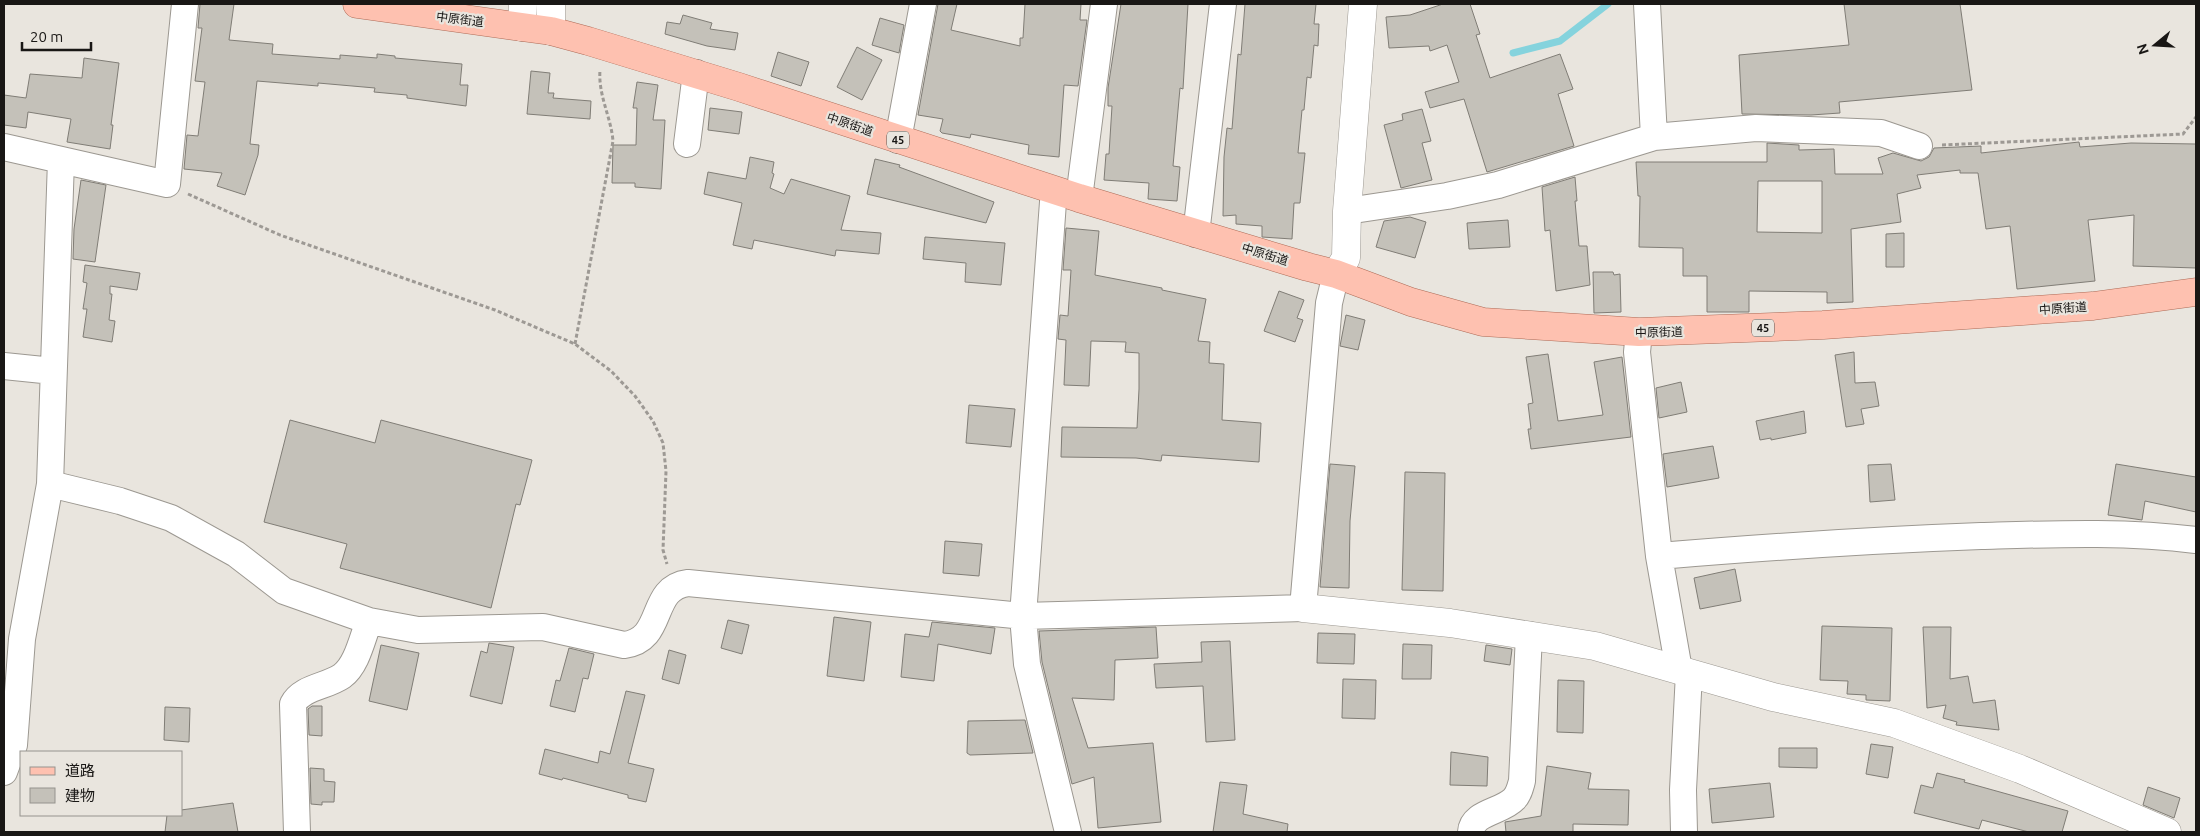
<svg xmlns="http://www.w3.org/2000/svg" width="2200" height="836" font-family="Ubuntu,'Noto Sans JP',sans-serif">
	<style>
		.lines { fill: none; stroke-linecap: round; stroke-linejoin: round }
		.stream { stroke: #85d3dd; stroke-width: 7 }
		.building { fill: #c4c1b9; stroke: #807d76; fill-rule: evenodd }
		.street-casing { stroke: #9c9891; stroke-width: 28 }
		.secondary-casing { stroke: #9c9891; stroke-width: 29 }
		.primary-casing { stroke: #ad6b57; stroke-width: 29 }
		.path { stroke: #9d9994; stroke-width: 3; stroke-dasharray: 4 2.5; stroke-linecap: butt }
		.street { stroke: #fff; stroke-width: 26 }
		.secondary { stroke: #fff; stroke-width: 28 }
		.primary { stroke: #fec1b0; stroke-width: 28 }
		.labels { text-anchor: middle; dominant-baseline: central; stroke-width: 4.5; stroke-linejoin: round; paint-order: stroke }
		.shield { fill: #e9e5de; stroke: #575551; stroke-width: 1 }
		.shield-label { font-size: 11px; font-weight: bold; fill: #191715 }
		.street-label { font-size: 12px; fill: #191715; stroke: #e9e5de }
	</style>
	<rect width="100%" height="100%" fill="#e9e5de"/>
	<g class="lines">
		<path class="stream" d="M 1513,53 L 1560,41 L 1608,4"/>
	</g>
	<path class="building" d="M 200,4 L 234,4 L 229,40 L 273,44 L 272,54 L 340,59 L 340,55 L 377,58 L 377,54 L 395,56 L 395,58 L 462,64 L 460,85 L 468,85 L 466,106 L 407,98 L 407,95 L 374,92 L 375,88 L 318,83 L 318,86 L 257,81 L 250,144 L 259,145 L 258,155 L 245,195 L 217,186 L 222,173 L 184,169 L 187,135 L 198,136 L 205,82 L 195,81 L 202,28 L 198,28 Z
		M 938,4 L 957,4 L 951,30 L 1020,46 L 1020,38 L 1023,38 L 1025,4 L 1081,4 L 1080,20 L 1087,20 L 1078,86 L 1064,85 L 1059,157 L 1028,154 L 1029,145 L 971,134 L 970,138 L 942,133 L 940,131 L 943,119 L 918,115 Z
		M 1121,4 L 1188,4 L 1183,89 L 1180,88 L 1173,166 L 1180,167 L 1177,201 L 1148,199 L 1149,183 L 1104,180 L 1106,154 L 1109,154 L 1112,106 L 1108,106 L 1108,88 Z
		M 1245,4 L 1316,4 L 1314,24 L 1319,24 L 1318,46 L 1314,45 L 1311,78 L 1307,77 L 1304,110 L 1302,110 L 1298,153 L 1305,153 L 1300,203 L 1294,203 L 1292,239 L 1262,237 L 1262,226 L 1236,224 L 1236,215 L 1223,216 L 1224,157 L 1227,128 L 1232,129 L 1238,54 L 1241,55 Z
		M 1443,4 L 1470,4 L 1480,34 L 1476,35 L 1490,78 L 1560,54 L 1573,89 L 1558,94 L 1574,146 L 1487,172 L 1464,99 L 1430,108 L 1425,92 L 1459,82 L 1447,45 L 1430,51 L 1429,46 L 1389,48 L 1386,17 L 1410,15 Z
		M 1844,4 L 1960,4 L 1972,90 L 1839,102 L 1840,113 L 1811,115 L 1742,114 L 1739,55 L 1849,45 Z
		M 683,15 L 712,23 L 710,29 L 738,33 L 735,50 L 707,46 L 665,34 L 667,22 L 680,24 Z
		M 880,18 L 904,25 L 899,53 L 872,45 Z
		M 857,47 L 882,60 L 862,100 L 837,87 Z
		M 778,52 L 809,62 L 801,86 L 771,76 Z
		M 84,58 L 119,63 L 111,125 L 113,125 L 110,149 L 67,142 L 71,119 L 28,112 L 26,128 L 4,125 L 4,95 L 26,98 L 30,74 L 82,78 Z
		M 531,71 L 550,73 L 548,93 L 554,93 L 553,98 L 591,101 L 590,119 L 527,114 Z
		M 637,82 L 658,85 L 653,120 L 665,120 L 661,189 L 635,187 L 635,183 L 612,183 L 613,145 L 636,145 L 637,108 L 633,108 Z
		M 710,108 L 742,112 L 739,134 L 708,130 Z
		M 1422,109 L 1431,141 L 1422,143 L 1432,180 L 1401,188 L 1384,125 L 1403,120 L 1402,114 Z
		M 2079,142 L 2080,147 L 2131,143 L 2196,144 L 2196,268 L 2133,266 L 2134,215 L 2088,220 L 2095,281 L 2017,289 L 2010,226 L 1986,229 L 1978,173 L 1960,173 L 1960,170 L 1917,175 L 1921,188 L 1897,194 L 1901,222 L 1851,229 L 1853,302 L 1827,303 L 1827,292 L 1749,291 L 1749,312 L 1707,312 L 1707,276 L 1683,276 L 1683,248 L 1639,247 L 1640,196 L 1638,196 L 1636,162 L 1767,162 L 1767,143 L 1799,145 L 1799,150 L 1834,149 L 1835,174 L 1883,174 L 1878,158 L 1893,153 L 1921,161 L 1929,157 L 1934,148 L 1981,146 L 1981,153 ZM 1758,181 L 1822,181 L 1822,233 L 1757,232 Z
		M 750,157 L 774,162 L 772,173 L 774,174 L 770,188 L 784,194 L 791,179 L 850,196 L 841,230 L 881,233 L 879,254 L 836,250 L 835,256 L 754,240 L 752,249 L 733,245 L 742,203 L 704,194 L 708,172 L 746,179 Z
		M 875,159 L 900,165 L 899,167 L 994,202 L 986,223 L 867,194 Z
		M 1575,177 L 1577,201 L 1575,201 L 1579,246 L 1587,246 L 1590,285 L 1556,291 L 1550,230 L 1545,231 L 1542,187 Z
		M 81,180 L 106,185 L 95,262 L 73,259 L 74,229 Z
		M 1410,217 L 1426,222 L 1415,258 L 1376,247 L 1384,221 Z
		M 1508,220 L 1510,247 L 1469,249 L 1467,223 Z
		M 1066,228 L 1099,231 L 1095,275 L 1162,288 L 1162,290 L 1206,299 L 1198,341 L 1210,342 L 1209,363 L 1224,364 L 1222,420 L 1261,423 L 1259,462 L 1162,455 L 1161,461 L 1136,458 L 1061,457 L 1062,427 L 1137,428 L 1139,389 L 1139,353 L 1125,352 L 1126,342 L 1091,341 L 1089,386 L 1064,385 L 1066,340 L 1058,339 L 1060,315 L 1068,316 L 1071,270 L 1063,270 Z
		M 1904,233 L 1904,267 L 1886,267 L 1886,234 Z
		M 925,237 L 1005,243 L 1001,285 L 965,282 L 966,263 L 923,259 Z
		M 85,265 L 140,273 L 137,290 L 110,286 L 110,294 L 112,294 L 109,320 L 115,321 L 112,342 L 83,337 L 87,309 L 83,309 L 87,283 L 83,282 Z
		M 1593,272 L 1613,272 L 1614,275 L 1620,274 L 1621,312 L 1594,313 Z
		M 1279,291 L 1304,300 L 1297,318 L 1303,320 L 1295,342 L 1264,331 Z
		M 1346,315 L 1365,320 L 1358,350 L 1340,346 Z
		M 1854,352 L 1855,383 L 1875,382 L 1879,406 L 1861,409 L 1864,424 L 1846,427 L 1835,355 Z
		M 1548,354 L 1558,421 L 1603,415 L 1594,362 L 1622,357 L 1631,437 L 1531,449 L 1528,429 L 1531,429 L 1528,404 L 1533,403 L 1526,357 Z
		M 1681,382 L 1687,412 L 1659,418 L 1656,388 Z
		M 969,405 L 1015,409 L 1011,447 L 966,443 Z
		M 1804,411 L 1806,433 L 1771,440 L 1771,438 L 1760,440 L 1756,421 Z
		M 290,420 L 375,443 L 381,420 L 532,460 L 520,505 L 516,504 L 491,608 L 340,568 L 347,544 L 264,522 Z
		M 1713,446 L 1719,478 L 1667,487 L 1663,454 Z
		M 1330,464 L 1355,466 L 1350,521 L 1349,588 L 1320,587 Z
		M 1891,464 L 1895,500 L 1870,502 L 1868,465 Z
		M 2116,464 L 2196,477 L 2196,512 L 2145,501 L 2142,520 L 2108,515 Z
		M 1405,472 L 1445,473 L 1443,591 L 1402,590 Z
		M 945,541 L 982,544 L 979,576 L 943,573 Z
		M 1735,569 L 1741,601 L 1700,609 L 1694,578 Z
		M 834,617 L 871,622 L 864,681 L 827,676 Z
		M 728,620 L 749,625 L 742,654 L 721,648 Z
		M 932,622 L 995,628 L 991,654 L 938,644 L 934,681 L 901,677 L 905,634 L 929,637 Z
		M 1822,626 L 1892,628 L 1890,701 L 1866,700 L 1866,695 L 1847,694 L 1848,681 L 1820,680 Z
		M 1156,627 L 1158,658 L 1115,660 L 1114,700 L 1072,698 L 1088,748 L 1153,743 L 1161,822 L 1098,828 L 1094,777 L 1072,784 L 1042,662 L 1039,631 Z
		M 1923,627 L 1951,627 L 1950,679 L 1968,676 L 1973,703 L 1995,700 L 1999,730 L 1956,725 L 1957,722 L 1943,718 L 1946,705 L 1927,708 Z
		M 1318,633 L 1355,634 L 1354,664 L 1317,663 Z
		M 1230,641 L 1235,740 L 1206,742 L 1203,686 L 1156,688 L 1154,664 L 1202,662 L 1201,642 Z
		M 489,643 L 514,647 L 502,704 L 470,696 L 481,651 L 487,653 Z
		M 1403,644 L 1432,645 L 1431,679 L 1402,679 Z
		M 381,645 L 419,653 L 407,710 L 369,701 Z
		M 1486,645 L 1512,649 L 1510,665 L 1484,661 Z
		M 569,648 L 594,654 L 588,679 L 583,678 L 575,712 L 550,706 L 556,680 L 560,681 Z
		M 669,650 L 686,655 L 679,684 L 662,679 Z
		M 1343,679 L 1376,680 L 1375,719 L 1342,718 Z
		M 1558,680 L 1584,681 L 1583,733 L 1557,732 Z
		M 626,691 L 645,695 L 628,763 L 654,769 L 646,802 L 628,798 L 628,795 L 563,778 L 562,780 L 539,774 L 545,749 L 598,763 L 600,751 L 610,754 Z
		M 312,706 L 322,706 L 322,736 L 309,735 L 308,709 Z
		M 165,707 L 190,708 L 189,742 L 164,740 Z
		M 1025,720 L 1033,753 L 970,755 L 967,753 L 968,721 Z
		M 1871,744 L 1893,747 L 1888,778 L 1866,774 Z
		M 1779,748 L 1817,748 L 1817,768 L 1779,767 Z
		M 1451,752 L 1488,757 L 1487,786 L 1450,785 Z
		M 1547,766 L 1591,773 L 1588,789 L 1629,790 L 1628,825 L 1573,824 L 1573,832 L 1506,832 L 1505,822 L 1541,816 Z
		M 310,768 L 324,769 L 324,781 L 335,782 L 334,802 L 322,802 L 322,805 L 311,804 Z
		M 1937,773 L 1965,780 L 1964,782 L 2068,811 L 2062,832 L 2029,832 L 1982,820 L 1979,829 L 1914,813 L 1921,785 L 1933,788 Z
		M 1220,782 L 1247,785 L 1243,814 L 1288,824 L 1287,832 L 1213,832 Z
		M 1770,783 L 1774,817 L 1712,823 L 1709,789 Z
		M 2148,787 L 2180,798 L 2174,818 L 2143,805 Z
		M 233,803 L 238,832 L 165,832 L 167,815 L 181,815 L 181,810 Z"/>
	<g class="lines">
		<defs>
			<path id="street" d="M 1647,4 L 1654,137
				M 898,140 L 923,4
				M 687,144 L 696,73
				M 4,147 L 167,184 L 185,4
				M 1057,191 L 1053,202 L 1023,616 L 1027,664 L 1068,832
				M 1079,198 L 1104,4
				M 1347,211 L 1447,196 L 1498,185 L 1654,137 L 1756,128 L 1881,133 L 1919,146
				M 1196,234 L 1223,4
				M 1639,332 L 1637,352 L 1659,556 L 1679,670
				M 4,366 L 53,371
				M 50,484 L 120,501 L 171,518 L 236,554 L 284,591 L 369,621 L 418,630 L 543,627 L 624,645 C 666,640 648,588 688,583 L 1023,616 L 1303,608 L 1329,303 L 1336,274
				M 1659,556 C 1767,547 1873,540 1981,536 C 2053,534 2125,531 2196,540
				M 4,772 L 14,745 L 22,639 L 50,484 L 61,160
				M 297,832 L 293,704 C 302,687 326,687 342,676 C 357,665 362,639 369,621
				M 1471,832 C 1472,812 1502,812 1514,799 C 1519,794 1520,788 1522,781 L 1529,635
				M 1684,832 L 1683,790 L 1689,673"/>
			<path id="secondary" d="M 522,27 L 523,4
				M 551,31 L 551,4
				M 1336,274 L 1346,258 L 1347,211 L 1363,4
				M 1303,608 L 1450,623 L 1595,646 L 1773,697 L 1894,723 L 2020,769 L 2167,832"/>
			<path id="primary" d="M 357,4 L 551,31 L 588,41 L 739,87 L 1079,198 L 1308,267 L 1336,274 L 1411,302 L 1483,322 L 1639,332 L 1823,325 L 2093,306 L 2196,292"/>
		</defs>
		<use href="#street" class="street-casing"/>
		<use href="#secondary" class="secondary-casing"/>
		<use href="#primary" class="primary-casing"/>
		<path class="path" d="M 1942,145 L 2183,134 L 2196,117
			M 188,194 L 280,235 L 495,310 L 575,344 L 611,371 L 635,396 L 653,421 L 663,443 L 666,471 L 663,550 L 667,564
			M 575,344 L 613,141 C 611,117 598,95 600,70"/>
		<use href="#street" class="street"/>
		<use href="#secondary" class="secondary"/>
		<use href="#primary" class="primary"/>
	</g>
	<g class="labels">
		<g class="shield">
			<rect x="887" y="131.5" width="22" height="17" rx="4"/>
			<rect x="1752" y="319.5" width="22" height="17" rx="4"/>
		</g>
		<g class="shield-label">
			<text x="898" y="140">45</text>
			<text x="1763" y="328">45</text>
		</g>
		<g class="street-label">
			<text transform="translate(460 19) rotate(7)">中原街道</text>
			<text transform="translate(850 124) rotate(19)">中原街道</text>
			<text transform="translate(1265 254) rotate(17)">中原街道</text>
			<text transform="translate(2063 308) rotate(-4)">中原街道</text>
			<text transform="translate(1659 332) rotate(-1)">中原街道</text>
		</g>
	</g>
	<rect width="2200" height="836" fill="none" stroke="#191715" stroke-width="10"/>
	<rect x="20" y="751" width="162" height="65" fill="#e9e5de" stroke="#96938e"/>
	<rect x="30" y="767" width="25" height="8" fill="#fec1b0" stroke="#96938e"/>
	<text x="65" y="776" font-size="15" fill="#191715">道路</text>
	<rect x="30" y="788" width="25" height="15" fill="#c4c1b9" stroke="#96938e"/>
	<text x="65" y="801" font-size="15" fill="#191715">建物</text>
	<g transform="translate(2155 45) rotate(252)" stroke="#e9e5de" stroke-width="4" paint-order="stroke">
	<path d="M0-4L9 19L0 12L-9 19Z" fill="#191715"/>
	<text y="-8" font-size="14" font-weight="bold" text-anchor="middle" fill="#191715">N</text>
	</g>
	<path d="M22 42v8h69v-8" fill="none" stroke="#191715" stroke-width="2.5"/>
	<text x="30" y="42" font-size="15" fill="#191715" stroke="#e9e5de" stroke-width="4" paint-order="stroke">20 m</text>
</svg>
